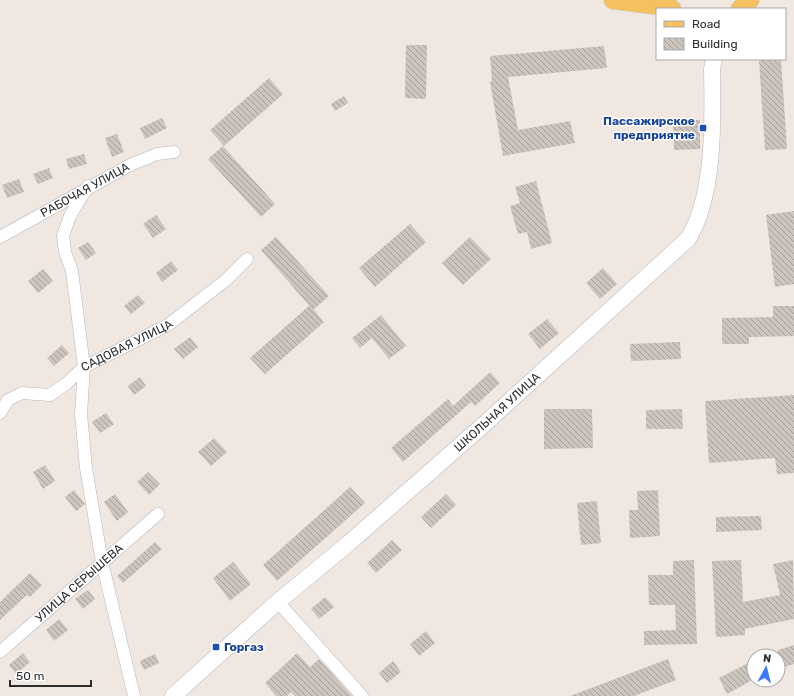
<svg xmlns="http://www.w3.org/2000/svg" width="794" height="696" font-family="Rubik,sans-serif">
	<style>
		.building { fill: url(#building-back-hatch) }
		.lines { fill: none; stroke-linecap: round; stroke-linejoin: round }
		.minor-casing { stroke: #b3b7c1; stroke-width: 13 }
		.secondary-casing { stroke: #b3b7c1; stroke-width: 17 }
		.primary-casing { stroke: #c8c8c8; stroke-width: 19 }
		.minor { stroke: #fff; stroke-width: 12 }
		.secondary { stroke: #fff; stroke-width: 16 }
		.primary { stroke: #f4c060; stroke-width: 18 }
		.transit-dot { fill: #1a4fb4; stroke: #fff; stroke-width: 1.5 }
		.labels { text-anchor: middle; dominant-baseline: central; stroke-width: 3; stroke-linejoin: round; paint-order: stroke }
		.transit-label { font-size: 12px; font-weight: bold; fill: #164399; stroke: #fff; text-anchor: end }
		.street-label { font-size: 12px; fill: #2d2d2d; stroke: #fff }
	</style>
	<defs>
		<pattern id="building-back-hatch" width="6" height="6" patternUnits="userSpaceOnUse"><rect width="6" height="6" fill="#cbc5be"/><path d="M-1 5l2 2M0 0l6 6M5-1l2 2" fill="none" stroke="#a5a09b"/></pattern>
	</defs>
	<rect width="100%" height="100%" fill="#efe7e0"/>
	<path class="building" d="M 406,45 L 427,45 L 426,99 L 405,98 Z
		M 604,46 L 607,68 L 508,77 L 518,130 L 570,121 L 575,143 L 503,156 L 490,82 L 492,81 L 490,56 Z
		M 781,59 L 787,149 L 765,150 L 759,60 Z
		M 269,78 L 283,94 L 224,146 L 210,130 Z
		M 344,96 L 348,103 L 335,111 L 331,104 Z
		M 162,118 L 167,128 L 145,139 L 140,128 Z
		M 673,120 L 700,120 L 700,149 L 674,150 Z
		M 117,134 L 124,152 L 112,157 L 105,138 Z
		M 223,146 L 275,204 L 261,217 L 208,159 Z
		M 84,154 L 87,164 L 69,169 L 66,159 Z
		M 49,168 L 53,178 L 38,184 L 33,174 Z
		M 19,179 L 24,192 L 7,198 L 2,185 Z
		M 536,181 L 552,243 L 531,249 L 527,232 L 518,234 L 510,206 L 520,203 L 515,187 Z
		M 794,211 L 794,284 L 775,287 L 766,215 Z
		M 156,215 L 166,229 L 153,238 L 143,224 Z
		M 410,224 L 426,242 L 375,287 L 359,268 Z
		M 276,237 L 329,296 L 313,310 L 261,250 Z
		M 470,237 L 491,259 L 463,285 L 442,263 Z
		M 88,242 L 96,253 L 86,260 L 78,248 Z
		M 171,261 L 178,270 L 162,282 L 156,273 Z
		M 603,268 L 617,284 L 600,299 L 586,283 Z
		M 43,269 L 53,281 L 38,293 L 28,281 Z
		M 138,295 L 145,303 L 131,314 L 124,306 Z
		M 310,305 L 324,322 L 265,374 L 250,358 Z
		M 773,306 L 794,306 L 794,336 L 749,337 L 749,344 L 722,344 L 722,318 L 773,317 Z
		M 381,315 L 406,346 L 389,359 L 372,338 L 360,348 L 352,338 Z
		M 547,319 L 559,333 L 540,349 L 528,334 Z
		M 190,337 L 198,347 L 183,359 L 174,349 Z
		M 680,342 L 681,359 L 631,361 L 630,344 Z
		M 62,345 L 69,353 L 54,366 L 47,358 Z
		M 490,372 L 500,383 L 475,406 L 471,402 L 403,462 L 391,448 L 448,399 L 453,406 Z
		M 140,377 L 146,386 L 134,395 L 128,386 Z
		M 794,395 L 794,473 L 777,474 L 775,458 L 709,463 L 705,401 Z
		M 544,409 L 592,409 L 593,448 L 544,449 Z
		M 682,409 L 683,429 L 646,429 L 646,410 Z
		M 106,413 L 114,424 L 100,433 L 92,422 Z
		M 214,438 L 227,452 L 211,466 L 198,452 Z
		M 45,465 L 55,481 L 43,489 L 33,472 Z
		M 148,472 L 160,484 L 149,495 L 137,482 Z
		M 350,487 L 365,503 L 277,581 L 263,565 Z
		M 74,490 L 85,504 L 76,511 L 65,497 Z
		M 658,490 L 660,536 L 630,538 L 629,510 L 638,510 L 637,491 Z
		M 115,494 L 128,512 L 117,521 L 104,502 Z
		M 446,494 L 456,505 L 431,528 L 421,517 Z
		M 597,501 L 601,543 L 581,545 L 577,503 Z
		M 761,516 L 762,530 L 716,532 L 716,517 Z
		M 392,540 L 402,550 L 376,573 L 367,563 Z
		M 155,542 L 162,549 L 123,583 L 117,576 Z
		M 694,560 L 697,644 L 644,645 L 644,631 L 676,630 L 675,605 L 649,605 L 648,575 L 673,575 L 673,561 Z
		M 741,560 L 743,602 L 780,595 L 773,564 L 793,560 L 794,619 L 745,629 L 745,635 L 716,637 L 712,561 Z
		M 233,562 L 251,584 L 230,601 L 213,578 Z
		M 30,573 L 42,585 L 30,597 L 27,595 L 0,620 L 0,602 Z
		M 88,590 L 95,599 L 83,609 L 75,599 Z
		M 325,597 L 334,607 L 319,619 L 311,609 Z
		M 59,619 L 68,630 L 54,641 L 46,630 Z
		M 426,631 L 435,643 L 419,656 L 410,644 Z
		M 794,645 L 794,664 L 778,669 L 778,650 Z
		M 23,653 L 30,662 L 16,674 L 9,665 Z
		M 297,653 L 310,667 L 319,659 L 352,696 L 295,696 L 291,692 L 287,696 L 276,696 L 265,683 Z
		M 155,654 L 159,663 L 144,670 L 140,661 Z
		M 668,659 L 676,680 L 634,696 L 570,696 Z
		M 754,660 L 754,679 L 727,694 L 719,678 Z
		M 393,661 L 401,672 L 387,683 L 379,673 Z"/>
	<g class="lines">
		<defs>
			<g id="minor">
				<path d="M 88,186 L 70,216 L 63,236 L 65,252 L 72,271 L 84,367 L 81,414 L 86,468 L 102,562 L 134,696"/>
				<path id="s1" d="M 0,237 L 130,165 L 157,154 L 174,152"/>
				<path id="s2" d="M 0,413 L 8,400 L 22,393 L 50,395 L 67,383 L 84,367 L 168,325 L 226,280 L 247,259"/>
				<path d="M 278,602 L 362,696"/>
				<path id="s3" d="M 0,652 L 158,514"/>
			</g>
			<g id="secondary">
				<path id="s4" d="M 173,696 L 274,605 L 349,543 L 480,428 L 688,239 C 715,196 713,119 712,69 L 714,59"/>
			</g>
			<path id="primary" d="M 613,0 L 669,7 L 672,9
				M 740,9 L 750,0"/>
		</defs>
		<use href="#minor" class="minor-casing"/>
		<use href="#secondary" class="secondary-casing"/>
		<use href="#primary" class="primary-casing"/>
		<use href="#minor" class="minor"/>
		<use href="#secondary" class="secondary"/>
		<use href="#primary" class="primary"/>
	</g>
	<g class="transit-dot">
		<rect x="699" y="124" width="8" height="8" rx="2"/>
		<rect x="212" y="643" width="8" height="8" rx="2"/>
	</g>
	<g class="labels">
		<g class="transit-label">
			<text x="695" y="121">Пассажирское<tspan x="695" dy="14">предприятие</tspan></text>
			<text x="224" y="647" text-anchor="start">Горгаз</text>
		</g>
		<g class="street-label">
			<text stroke="none"><textPath href="#s1" startOffset="97">РАБОЧАЯ УЛИЦА</textPath></text>
			<text stroke="none"><textPath href="#s2" startOffset="151">САДОВАЯ УЛИЦА</textPath></text>
			<text stroke="none"><textPath href="#s4" startOffset="431">ШКОЛЬНАЯ УЛИЦА</textPath></text>
			<text stroke="none"><textPath href="#s3" startOffset="105">УЛИЦА СЕРЫШЕВА</textPath></text>
		</g>
	</g>
	<rect x="656" y="8" width="130" height="52" fill="#ffffff" stroke="#ababab"/>
	<rect x="664" y="21" width="20" height="6" fill="#f4c060" stroke="#ababab"/>
	<text x="692" y="28" font-size="12" fill="#2d2d2d">Road</text>
	<rect x="664" y="38" width="20" height="12" fill="url(#building-back-hatch)" stroke="#ababab"/>
	<text x="692" y="48" font-size="12" fill="#2d2d2d">Building</text>
	<g transform="translate(766 668) rotate(7)"><circle r="19" fill="#ffffff" stroke="#ababab"/>
	<path d="M0-3L7 15L0 10L-7 15Z" fill="#3e78fe"/>
	<text y="-6" font-size="11" font-weight="bold" text-anchor="middle" fill="#2d2d2d">N</text>
	</g>
	<path d="M10 680v6h81v-6" fill="none" stroke="#2d2d2d" stroke-width="2"/>
	<text x="16" y="680" font-size="12" fill="#2d2d2d" stroke="#ffffff" stroke-width="3" paint-order="stroke">50 m</text>
</svg>
